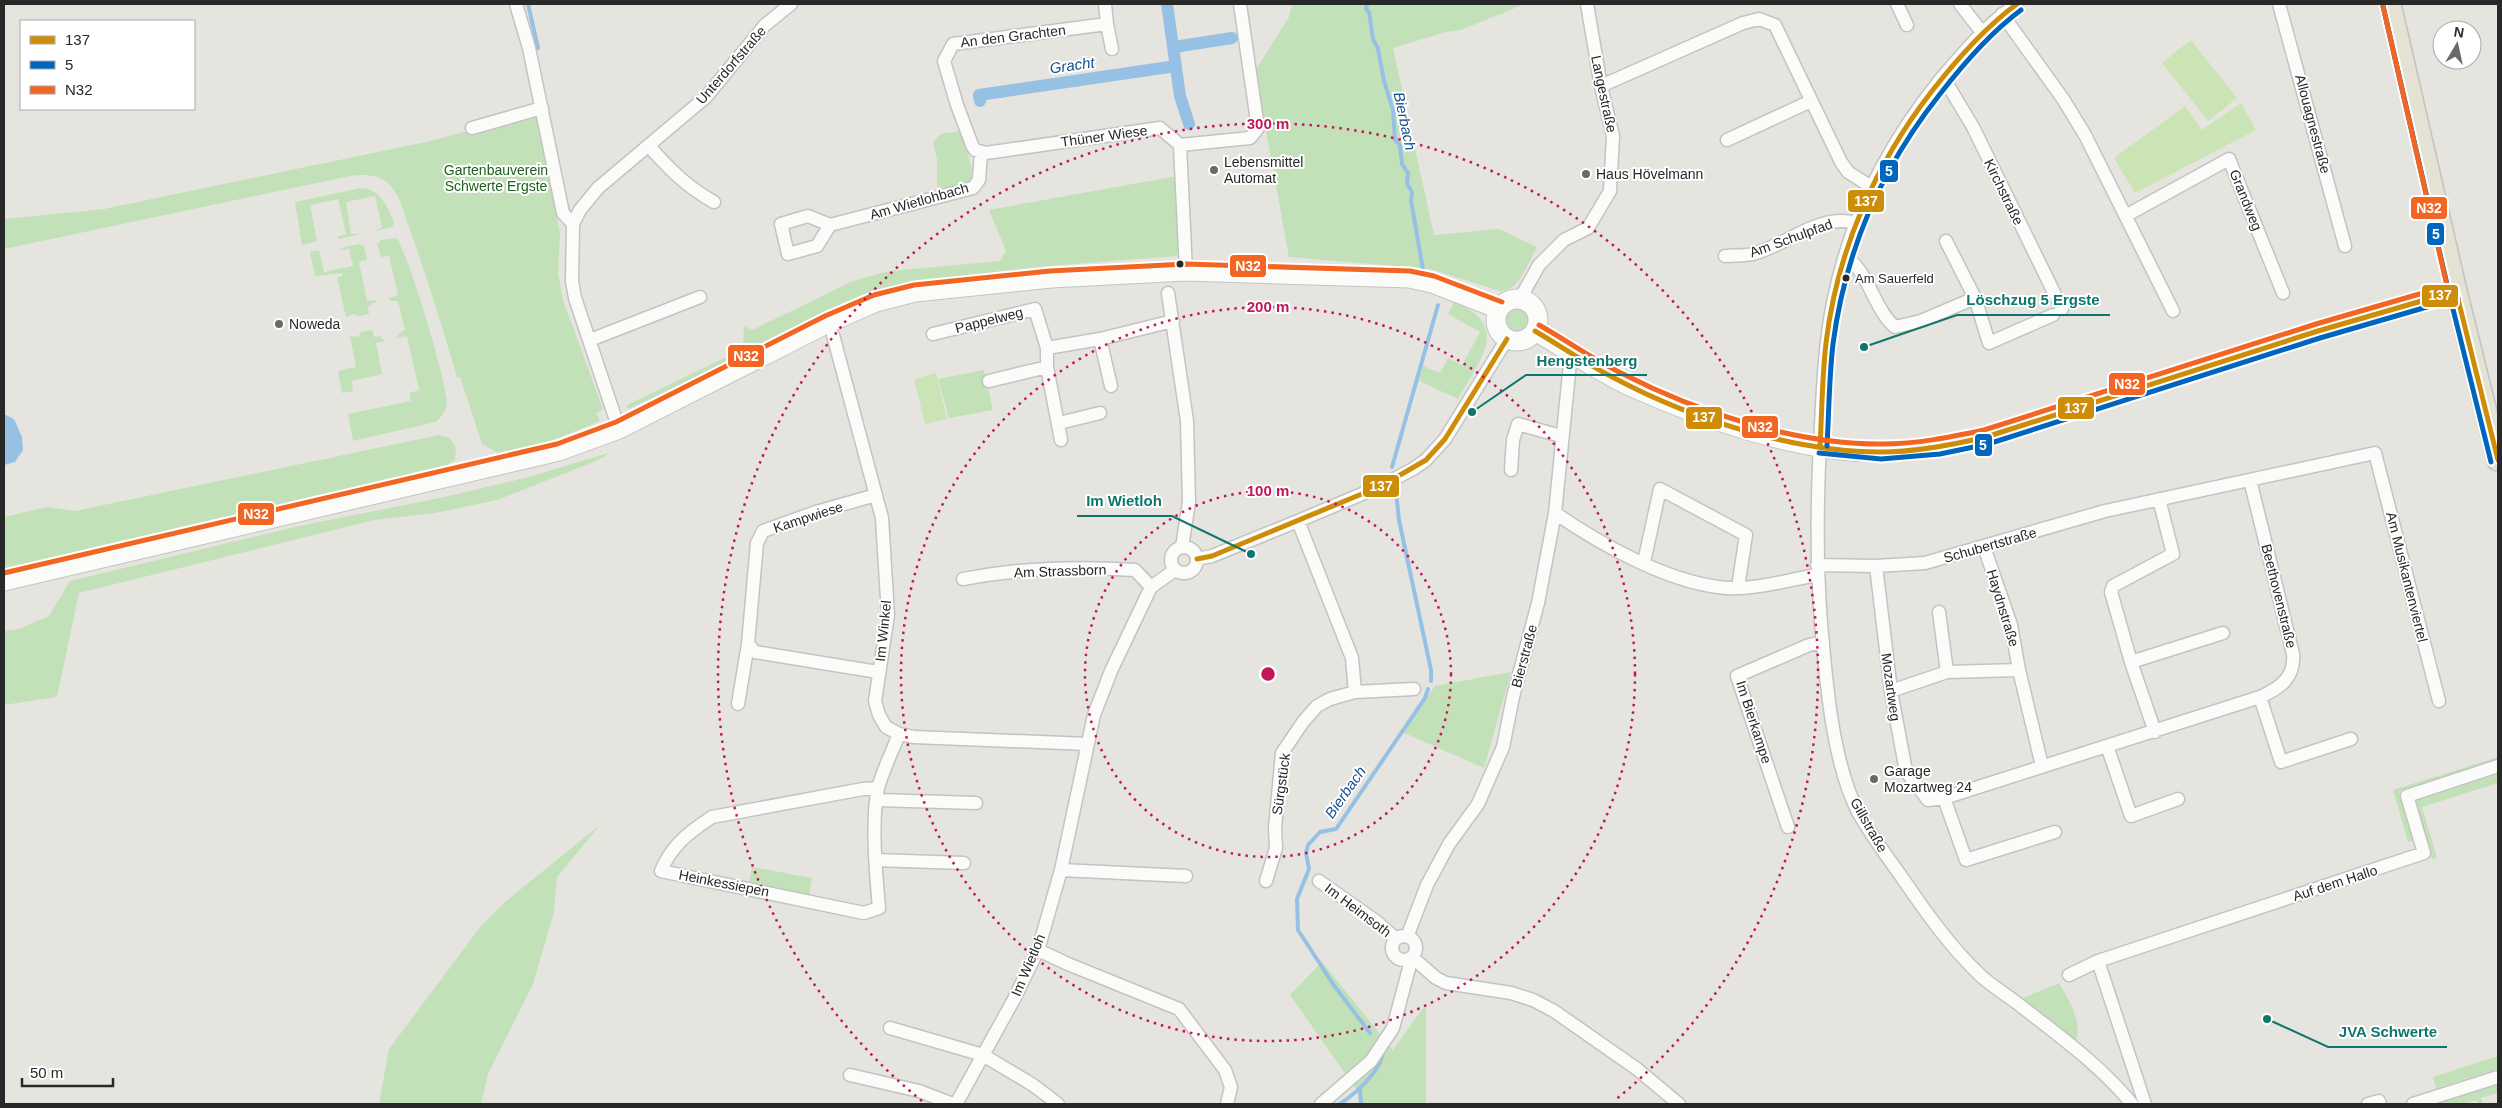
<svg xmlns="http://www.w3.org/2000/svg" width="2502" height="1108" font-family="Helvetica,sans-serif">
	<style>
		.green { fill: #c2e1b9 }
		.pitch { fill: #cbe4b6 }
		.water { fill: #96c1e4 }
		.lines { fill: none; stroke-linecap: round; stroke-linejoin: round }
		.stream { stroke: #96c1e4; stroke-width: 4 }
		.canal { stroke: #96c1e4; stroke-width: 12 }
		.minor-casing { stroke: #c4c3c3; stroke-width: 15 }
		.secondary-casing { stroke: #c4c3c3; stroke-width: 21 }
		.primary-casing { stroke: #c3c2c0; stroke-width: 24 }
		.minor { stroke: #fbfbfa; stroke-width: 12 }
		.secondary { stroke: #fbfbfa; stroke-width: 19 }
		.primary { stroke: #e4e3d3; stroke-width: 21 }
		.bus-1-casing { stroke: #fff; stroke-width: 9 }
		.bus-2-casing { stroke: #fff; stroke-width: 9 }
		.bus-3-casing { stroke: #fff; stroke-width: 9 }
		.bus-1 { stroke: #ce8d08; stroke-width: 5 }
		.bus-2 { stroke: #0065bd; stroke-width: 5 }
		.bus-3 { stroke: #f26522; stroke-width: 5 }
		.ring { fill: none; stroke: #c2185b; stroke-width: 2.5; stroke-dasharray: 2.5 5 }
		.poi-dot { fill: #6a6a68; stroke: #fff; stroke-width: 2 }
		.bus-dot { fill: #282828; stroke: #fff; stroke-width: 2 }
		.labels { text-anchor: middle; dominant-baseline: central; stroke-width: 4; stroke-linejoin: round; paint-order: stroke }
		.bus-label { font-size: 13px; fill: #282828; stroke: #fff; text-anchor: start }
		.street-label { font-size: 14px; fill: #282828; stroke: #fff }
		.poi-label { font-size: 14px; fill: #282828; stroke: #fff; text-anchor: start }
		.park-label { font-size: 14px; fill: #1f601d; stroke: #fff }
		.water-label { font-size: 15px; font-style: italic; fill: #154f8f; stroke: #fff }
		.centre { fill: #c2185b; stroke: #fff; stroke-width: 2.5 }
		.ring-label { font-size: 15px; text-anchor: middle; font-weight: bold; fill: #c2185b; stroke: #fff; stroke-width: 4; stroke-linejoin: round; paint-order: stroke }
		.leader { fill: none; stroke: #0f766e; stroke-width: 2 }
		.callout-dot { fill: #0f766e; stroke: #fff; stroke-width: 2 }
		.callout-label { font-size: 15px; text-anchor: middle; font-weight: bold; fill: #0f766e; stroke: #fff; stroke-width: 4; stroke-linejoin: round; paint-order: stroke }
		.line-badge { stroke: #fff; stroke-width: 2 }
		.badge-label { font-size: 14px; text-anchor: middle; font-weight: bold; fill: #fff }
	</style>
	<rect width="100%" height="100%" fill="#e6e4de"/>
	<path class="green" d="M 1292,4 L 1518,4 L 1520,6 L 1461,30 L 1446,32 L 1393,48 L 1434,235 L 1499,229 L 1537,247 C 1529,261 1519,292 1500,291 L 1430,269 L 1289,257 L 1255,71 L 1289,17 Z
		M 532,114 L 538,116 L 560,234 L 558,273 L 563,300 L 603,409 L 596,413 L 600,421 L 544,444 L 498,453 L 482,444 L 460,377 L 457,377 C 442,327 427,276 409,227 C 404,213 400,196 390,185 C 379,174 364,174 350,176 L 4,249 L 4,219 L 104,209 L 426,142 Z
		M 962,131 L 972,170 L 971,179 L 968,183 L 953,188 L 937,187 L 937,159 L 933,142 L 940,134 Z
		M 1177,176 L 1181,250 L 1176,256 L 1036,267 L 898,285 L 849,302 L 711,371 L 628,409 L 627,405 L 743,349 L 744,326 L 752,330 L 853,281 L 889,271 L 1000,261 L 1006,251 L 989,210 Z
		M 361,188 C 381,189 387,206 394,223 L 392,227 L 374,231 L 382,227 L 375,196 L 346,202 L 351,234 L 361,234 L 339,239 L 337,237 L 346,234 L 338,199 L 310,205 L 317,241 L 302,245 L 295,202 Z
		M 396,238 C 408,251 447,383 447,403 C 446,411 442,417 435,422 L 353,441 L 348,414 L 411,401 L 409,393 L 419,390 L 407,336 L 397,338 L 399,333 L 405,330 L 398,301 L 391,301 L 389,298 L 398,295 L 389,256 L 381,257 L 377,244 L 381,240 Z
		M 360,244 L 364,246 L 367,260 L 359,262 L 367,301 L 376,300 L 376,302 L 368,306 L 369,314 L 359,316 L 353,314 L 346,317 L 337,277 L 342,276 L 342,273 L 315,276 L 310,252 L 319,250 L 324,272 L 353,266 L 349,249 L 341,250 L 341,248 Z
		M 1454,302 C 1513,326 1479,360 1458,399 L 1419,381 L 1423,366 L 1440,373 L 1448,358 L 1462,365 L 1480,332 L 1448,314 Z
		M1504 319a12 12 0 1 1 24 0a12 12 0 1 1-24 0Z
		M 372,330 L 374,337 L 380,336 L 385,341 L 376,343 L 382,374 L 352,381 L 353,391 L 342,393 L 338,371 L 356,367 L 350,336 L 358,337 L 361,332 Z
		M 984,370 L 993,410 L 949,418 L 938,379 Z
		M 439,435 L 450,438 L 456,448 L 455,460 L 442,469 L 4,570 L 4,517 L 47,507 L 75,511 Z
		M 612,452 L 596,461 L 497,500 L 435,513 L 374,520 L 79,593 L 57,697 L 4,705 L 4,631 L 19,629 L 49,616 L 70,581 L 299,526 L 440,498 L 525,478 Z
		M 1511,672 L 1484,768 L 1402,732 L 1435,686 Z
		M 2498,757 L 2498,762 L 2399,792 L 2414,841 L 2408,842 L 2393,790 Z
		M 2498,772 L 2498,783 L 2422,807 L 2437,858 L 2432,859 L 2414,807 L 2417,799 Z
		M 600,825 L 557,877 L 554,912 L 533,984 L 488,1074 L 481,1104 L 379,1104 L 389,1049 L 481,926 L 505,902 Z
		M 752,867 L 812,878 L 809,897 L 749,886 Z
		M 1322,962 L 1393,1050 L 1426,1004 L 1426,1104 L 1361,1104 L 1361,1096 L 1290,995 Z
		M 2059,983 C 2069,1001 2082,1019 2076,1041 L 2021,999 Z
		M 2498,1056 L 2498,1069 L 2436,1088 L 2433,1077 Z
		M 2498,1084 L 2498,1093 L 2481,1098 L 2483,1104 L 2478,1104 L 2477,1100 L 2462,1104 L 2434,1104 Z"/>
	<path class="pitch" d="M 2191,40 L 2237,98 L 2208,121 L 2162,63 Z
		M 2241,103 L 2256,130 L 2135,193 L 2114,158 L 2185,106 L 2202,130 Z
		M 936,373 L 947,419 L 925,424 L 914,379 Z"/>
	<path class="water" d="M 4,414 L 14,419 L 22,437 L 23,450 L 15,462 L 4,465 Z"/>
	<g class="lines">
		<path class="stream" d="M 528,4 L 538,48
			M 1367,4 L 1366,9 L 1369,12 L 1373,39 L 1378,49 L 1384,81 L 1393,110 L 1395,140 L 1400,145 L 1402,164 L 1408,173 L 1407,184 L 1412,192 L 1411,200 L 1423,270
			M 1392,467 L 1438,305
			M 1396,492 L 1399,520 L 1431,670 L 1431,681
			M 1370,1033 L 1333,984 L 1298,930 L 1297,899 L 1309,869 L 1306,853 L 1308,845 L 1320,832 L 1336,829 L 1425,698 L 1428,689
			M 1360,1090 L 1361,1104
			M 1340,1104 C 1356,1093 1381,1071 1383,1052"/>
		<path class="canal" d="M 1167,4 L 1180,96 L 1189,124
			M 1174,47 L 1232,38
			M 980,101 L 979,95 L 1176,66"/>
		<defs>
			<path id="minor" d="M 516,4 L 529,48 L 563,213 L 573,224
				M 1105,4 L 1107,24 L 953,44 L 944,61 L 957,105 L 972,145 L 975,150 L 986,153 L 1160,128 L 1180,145 L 1186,271
				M 1897,4 L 1907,25
				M 1960,4 L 1981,31
				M 2017,4 C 1985,26 1965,51 1940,80 C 1887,146 1849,220 1833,303 C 1825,343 1823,384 1821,425 C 1817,491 1816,557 1821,623 C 1826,680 1832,761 1858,812 C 1870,834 1886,855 1901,876 C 1925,911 1950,947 1981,976 C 1992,986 2005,994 2017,1003 C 2058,1035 2099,1064 2132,1104
				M 2279,4 L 2345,246
				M 2002,14 L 2063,99 L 2085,135 L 2173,311
				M 1107,24 L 1112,49
				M 1943,77 L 1973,127 L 2062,309
				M 1601,86 L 1743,23 L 1759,19 L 1775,25 L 1841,162 L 1848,172 L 1870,186
				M 472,128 L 542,108
				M 1727,140 L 1811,101
				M 1180,145 L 1250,138 L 1258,128 L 1240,4
				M 649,146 C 669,169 687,187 714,202
				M 2127,215 L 2229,159 L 2283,293
				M 830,225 L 817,246 L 788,254 L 781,224 L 808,216 L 830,225 L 973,188 L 979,180 L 981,152
				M 1946,241 L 1975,298
				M 1725,256 C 1734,255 1744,256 1753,254 C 1787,245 1819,213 1856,223
				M 1845,256 C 1870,273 1873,308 1895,327 L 1921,321 L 1975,298 L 1989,343 L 2053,315
				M 1168,293 L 1187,421 L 1189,502 L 1182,547
				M 1520,299 L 1539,265 L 1564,240 L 1588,228 L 1610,191 L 1613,136 L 1601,86 L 1587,4
				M 933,334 L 1035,309 L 1047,348 L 1100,339 L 1173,321
				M 833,335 L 882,518 L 888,615 L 875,701 L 879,715 L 886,727 L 899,734 L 914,737 L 1088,744
				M 1100,339 L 1111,386
				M 590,340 L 700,297
				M 1047,348 L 1047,367 L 1061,440
				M 989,381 L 1047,367
				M 1059,423 L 1100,413
				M 619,429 L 575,298 L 572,281 L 573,224 L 580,210 L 598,188 L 706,97 L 765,25 L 791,4
				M 1511,470 L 1513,440 L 1518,424 L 1561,436
				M 876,495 L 816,512 L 763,531 L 757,543 L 748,644 L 755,652 L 878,672
				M 1555,513 C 1600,544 1664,580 1718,587 C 1748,592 1788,580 1817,575
				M 1298,521 L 1352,658 L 1355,692
				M1171 560a13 13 0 1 1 26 0a13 13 0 1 1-26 0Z
				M 1197,559 L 1212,556 L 1298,521 L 1381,486 L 1413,469 L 1426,460 L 1445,439 L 1507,339
				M 1644,562 L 1660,489 L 1746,535 L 1738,587
				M 1817,565 L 1876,566 L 1925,563 L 2105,511 L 2375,453 L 2439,701
				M 1876,566 L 1891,691 L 1905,766 L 1909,775 L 1928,800 L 1944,798 L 2260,697 C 2280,688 2295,678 2293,654 L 2250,480
				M 963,579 C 1020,568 1077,566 1135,570 L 1151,587
				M 1939,612 L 1947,672 L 2019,670 L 2011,625 L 1984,547
				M 2131,662 L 2223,633
				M 2019,670 L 2042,766
				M 1891,691 L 1947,672
				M 2260,697 L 2281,762 L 2351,739
				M 738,704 L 748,644
				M 2155,732 L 2131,662 L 2111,592 L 2113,586 L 2173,554 L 2159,499
				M 2107,746 L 2131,816 L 2178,799
				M 878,788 L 863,789 L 712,817 C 689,832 671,846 661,871 L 864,913 L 879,908 C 876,874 871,821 878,788 C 883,770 892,752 899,734
				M 1944,798 L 1966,860 L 2055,832
				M 877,800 L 976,803
				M 1788,827 L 1737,676 L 1809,645 L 1823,642
				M 875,860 L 964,863
				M 1061,870 L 1186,876
				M 1266,881 L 1276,848 L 1275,828 L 1282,753 L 1303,722 L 1317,706 L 1330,699 L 1355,692 L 1414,689
				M 1319,881 L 1377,922 L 1396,939
				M1392 948a12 12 0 1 1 24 0a12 12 0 1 1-24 0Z
				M 1407,937 L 1427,885 L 1449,844 L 1478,804 L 1503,747 L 1513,697 L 1538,603 L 1555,513 L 1571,353
				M 1038,950 L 1068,964 L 1179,1009 L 1225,1070 L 1231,1087 L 1227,1104
				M 2098,961 L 2145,1104
				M 2069,975 L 2098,961 L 2424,853 L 2407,796 L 2498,766
				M 890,1028 L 983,1055 L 1033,1085 L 1058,1104
				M 850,1075 L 919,1091 L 953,1104
				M 956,1104 L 1013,1001 L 1038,950 L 1061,870 L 1094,715 L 1111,671 L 1151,587 L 1175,570
				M 1321,1104 L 1371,1061 L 1393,1028 L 1412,957 L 1436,978 L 1446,983 L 1511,993 L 1533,1000 L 1554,1011 L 1637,1069 L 1679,1104
				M 2368,1104 L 2379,1101 L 2380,1104
				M 2413,1104 L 2498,1077"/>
			<path id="secondary" d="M1496 320a21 21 0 1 1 42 0a21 21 0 1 1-42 0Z
				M 1535,331 C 1567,349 1597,371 1630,386 C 1700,418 1804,454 1881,452 C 1917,452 1952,445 1986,437 L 2318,331 L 2456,291
				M 4,581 L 559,451 L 619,429 L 828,323 L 876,302 L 915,292 L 1051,278 L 1186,271 L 1409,278 L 1432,283 L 1499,309"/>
			<path id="primary" d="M 2390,4 L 2456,291 L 2498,460"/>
		</defs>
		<use href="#minor" class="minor-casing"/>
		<use href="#secondary" class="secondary-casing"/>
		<use href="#primary" class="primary-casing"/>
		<use href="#minor" class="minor"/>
		<use href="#secondary" class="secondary"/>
		<use href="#primary" class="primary"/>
		<defs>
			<path id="bus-1" d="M 1535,331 C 1562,347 1588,365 1616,379 C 1694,420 1794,452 1881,452 C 1917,452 1952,445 1986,437 L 2318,331 L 2456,291 L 2498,460
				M 1820,446 C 1822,412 1822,377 1826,343 C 1837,251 1875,164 1932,91 C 1957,59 1984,28 2017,4
				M 1197,559 L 1212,556 L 1381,486 L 1426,460 L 1445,439 L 1507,339"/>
			<path id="bus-2" d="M 2383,6 L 2449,293 L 2491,462
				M 1827,446 C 1829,412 1829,378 1833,344 C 1845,252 1882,167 1940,94 C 1964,63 1990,33 2021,10
				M 1819,453 L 1881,459 L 1940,454 L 1988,444 L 2320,338 L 2458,298"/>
			<path id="bus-3" d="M 1539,325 C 1566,340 1592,359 1621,373 C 1697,412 1796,445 1883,444 C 1917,444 1951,437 1984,430 L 2316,324 L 2447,286 L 2383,6
				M 4,573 L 557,444 L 616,422 L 825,316 L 874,295 L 914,285 L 1050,271 L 1186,264 L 1410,271 L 1434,276 L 1502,302"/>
		</defs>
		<use href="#bus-1" class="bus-1-casing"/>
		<use href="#bus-2" class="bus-2-casing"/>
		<use href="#bus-3" class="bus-3-casing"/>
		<use href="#bus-1" class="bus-1"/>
		<use href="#bus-2" class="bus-2"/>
		<use href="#bus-3" class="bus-3"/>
	</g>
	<g class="ring">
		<circle cx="1268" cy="674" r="183"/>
		<circle cx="1268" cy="674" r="367"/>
		<path d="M922 1101A550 550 0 1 1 1614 1101"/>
	</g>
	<g class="poi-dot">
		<circle cx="1214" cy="170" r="5"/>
		<circle cx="1586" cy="174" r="5"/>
		<circle cx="279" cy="324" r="5"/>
		<circle cx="1874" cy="779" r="5"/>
	</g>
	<g class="bus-dot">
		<circle cx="1180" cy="264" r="4.5"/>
		<circle cx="1846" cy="278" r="4.5"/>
	</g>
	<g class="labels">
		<g class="bus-label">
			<text x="1855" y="278">Am Sauerfeld</text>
		</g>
		<g class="street-label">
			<text transform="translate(1013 36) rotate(-7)">An den Grachten</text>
			<text transform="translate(731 65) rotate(-49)">Unterdorfstraße</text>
			<text transform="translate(1604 94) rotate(78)">Langestraße</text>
			<text transform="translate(2313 124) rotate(75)">Allouagnestraße</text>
			<text transform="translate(1104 136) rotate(-8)">Thüner Wiese</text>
			<text transform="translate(2004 192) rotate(64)">Kirchstraße</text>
			<text transform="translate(2246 200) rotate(68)">Grandweg</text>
			<text transform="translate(919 201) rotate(-16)">Am Wietlohbach</text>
			<text transform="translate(1791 238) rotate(-20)">Am Schulpfad</text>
			<text transform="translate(989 320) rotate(-14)">Pappelweg</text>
			<text transform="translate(808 517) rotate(-18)">Kampwiese</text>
			<text transform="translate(1990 545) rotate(-16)">Schubertstraße</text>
			<text transform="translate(1060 571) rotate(-2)">Am Strassborn</text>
			<text transform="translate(2407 577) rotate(76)">Am Musikantenviertel</text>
			<text transform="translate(2279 596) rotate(76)">Beethovenstraße</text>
			<text transform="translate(2003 608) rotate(73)">Haydnstraße</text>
			<text transform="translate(883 631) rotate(-84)">Im Winkel</text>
			<text transform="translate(1524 656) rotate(-75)">Bierstraße</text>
			<text transform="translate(1891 687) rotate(82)">Mozartweg</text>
			<text transform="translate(1754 722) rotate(72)">Im Bierkampe</text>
			<text transform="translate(1281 784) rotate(-82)">Sürgstück</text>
			<text transform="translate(1869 825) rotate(60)">Gillstraße</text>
			<text transform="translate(724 883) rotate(11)">Heinkessiepen</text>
			<text transform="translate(2335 883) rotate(-18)">Auf dem Hallo</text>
			<text transform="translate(1358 910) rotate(37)">Im Heimsoth</text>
			<text transform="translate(1028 965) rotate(-67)">Im Wietloh</text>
		</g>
		<g class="poi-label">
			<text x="1224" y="162">Lebensmittel<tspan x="1224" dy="16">Automat</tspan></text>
			<text x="1596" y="174">Haus Hövelmann</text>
			<text x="289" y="324">Noweda</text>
			<text x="1884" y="771">Garage<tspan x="1884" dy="16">Mozartweg 24</tspan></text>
		</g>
		<g class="park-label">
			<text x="496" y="170">Gartenbauverein<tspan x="496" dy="16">Schwerte Ergste</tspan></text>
		</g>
		<g class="water-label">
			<text transform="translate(1072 65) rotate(-8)">Gracht</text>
			<text transform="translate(1405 121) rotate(78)">Bierbach</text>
			<text transform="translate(1345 792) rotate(-55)">Bierbach</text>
		</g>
	</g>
	<circle cx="1268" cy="674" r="8" class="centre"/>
	<g class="ring-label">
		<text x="1268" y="129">300 m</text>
		<text x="1268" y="312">200 m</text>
		<text x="1268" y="496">100 m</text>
	</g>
	<path class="leader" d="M1864 347L1957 315H2110M1472 412L1526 375H1647M1251 554L1172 516H1077M2267 1019L2328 1047H2447"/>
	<g class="callout-dot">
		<circle cx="1864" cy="347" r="5"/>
		<circle cx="1472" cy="412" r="5"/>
		<circle cx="1251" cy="554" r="5"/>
		<circle cx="2267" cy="1019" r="5"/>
	</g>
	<g class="callout-label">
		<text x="2033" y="305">Löschzug 5 Ergste</text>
		<text x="1587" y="366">Hengstenberg</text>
		<text x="1124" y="506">Im Wietloh</text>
		<text x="2388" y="1037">JVA Schwerte</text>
	</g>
	<g class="line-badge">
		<rect x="1879" y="159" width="20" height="24" rx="5" fill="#0065bd"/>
		<rect x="1847" y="189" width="38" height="24" rx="5" fill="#ce8d08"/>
		<rect x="2410" y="196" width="38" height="24" rx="5" fill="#f26522"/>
		<rect x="2426" y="222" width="19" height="24" rx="5" fill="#0065bd"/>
		<rect x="1229" y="254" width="38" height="24" rx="5" fill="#f26522"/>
		<rect x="2421" y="284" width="38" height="24" rx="5" fill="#ce8d08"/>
		<rect x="727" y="344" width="38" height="24" rx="5" fill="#f26522"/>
		<rect x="2108" y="372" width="38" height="24" rx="5" fill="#f26522"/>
		<rect x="2057" y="396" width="38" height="24" rx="5" fill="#ce8d08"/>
		<rect x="1685" y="406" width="38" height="24" rx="5" fill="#ce8d08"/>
		<rect x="1741" y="415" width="38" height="24" rx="5" fill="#f26522"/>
		<rect x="1974" y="433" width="19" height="24" rx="5" fill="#0065bd"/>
		<rect x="1362" y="474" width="38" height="24" rx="5" fill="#ce8d08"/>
		<rect x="237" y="502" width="38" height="24" rx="5" fill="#f26522"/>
	</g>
	<g class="badge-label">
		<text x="1889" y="176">5</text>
		<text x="1866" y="206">137</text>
		<text x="2429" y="213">N32</text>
		<text x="2436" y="239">5</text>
		<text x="1248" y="271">N32</text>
		<text x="2440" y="300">137</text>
		<text x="746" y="361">N32</text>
		<text x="2127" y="389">N32</text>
		<text x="2076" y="413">137</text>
		<text x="1704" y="422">137</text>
		<text x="1760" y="432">N32</text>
		<text x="1983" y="450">5</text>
		<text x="1381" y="491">137</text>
		<text x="256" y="519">N32</text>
	</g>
	<rect width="2502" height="1108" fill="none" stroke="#282828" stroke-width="10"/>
	<rect x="20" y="20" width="175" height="90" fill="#ffffff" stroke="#a9a9a9"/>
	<rect x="30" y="36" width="25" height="8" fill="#ce8d08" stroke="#a9a9a9"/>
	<text x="65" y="45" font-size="15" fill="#282828">137</text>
	<rect x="30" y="61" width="25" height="8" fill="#0065bd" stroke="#a9a9a9"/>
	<text x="65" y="70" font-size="15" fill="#282828">5</text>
	<rect x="30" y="86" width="25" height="8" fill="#f26522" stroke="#a9a9a9"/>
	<text x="65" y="95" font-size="15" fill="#282828">N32</text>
	<g transform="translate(2457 45) rotate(9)"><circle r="24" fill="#ffffff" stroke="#a9a9a9"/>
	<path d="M0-4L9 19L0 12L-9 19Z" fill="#6a6a68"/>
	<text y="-8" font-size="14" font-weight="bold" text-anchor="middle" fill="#282828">N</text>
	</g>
	<path d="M22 1078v8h91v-8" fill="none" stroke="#282828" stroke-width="2.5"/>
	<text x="30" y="1078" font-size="15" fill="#282828" stroke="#ffffff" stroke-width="4" paint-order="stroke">50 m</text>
</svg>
